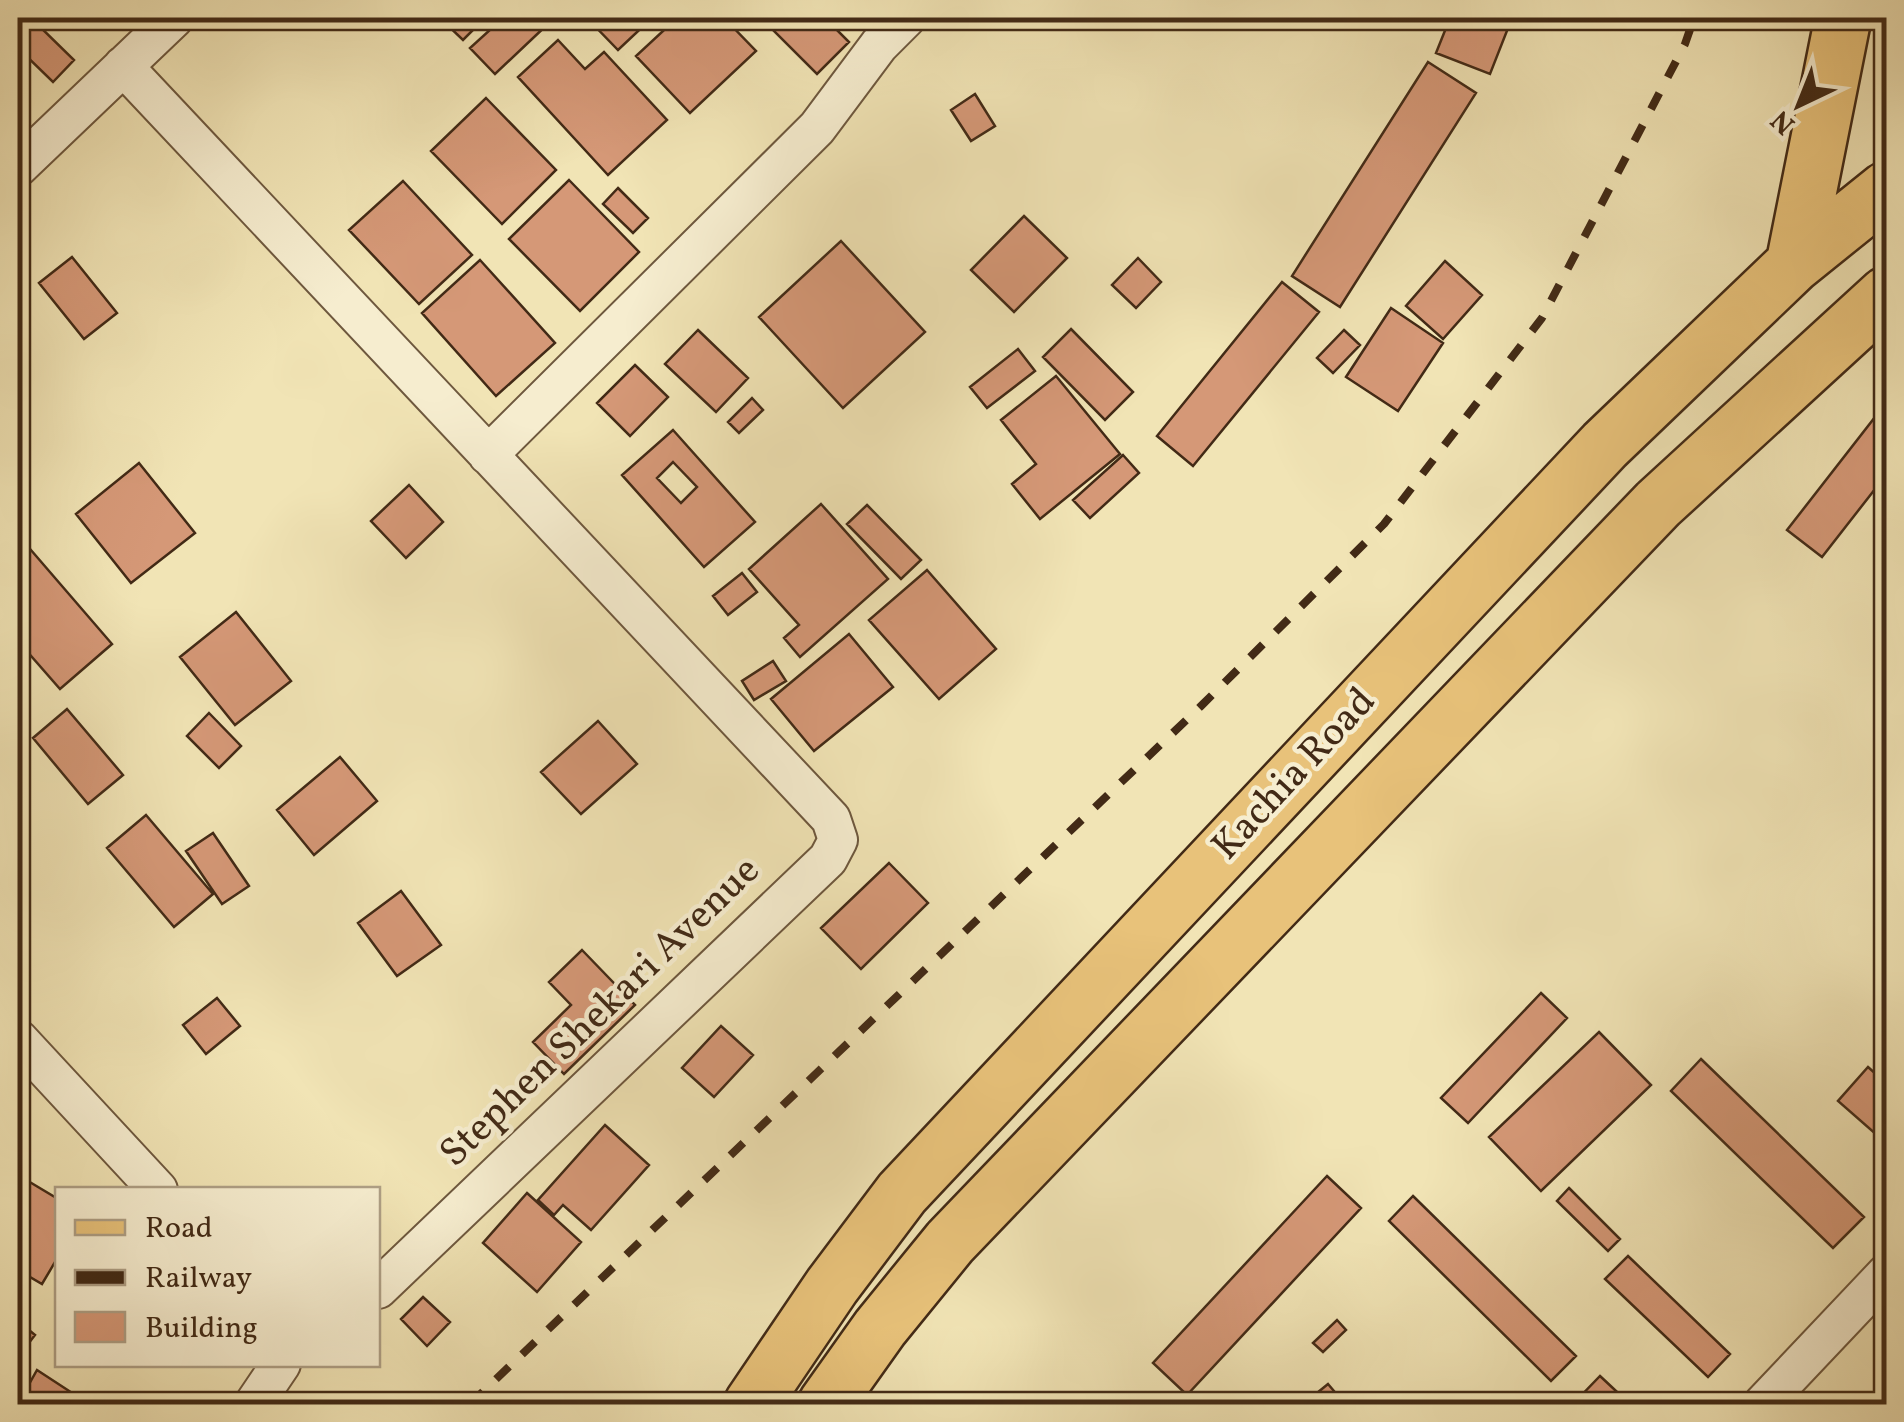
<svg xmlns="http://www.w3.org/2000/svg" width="1904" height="1422" font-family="Vollkorn,serif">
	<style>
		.building { fill: #d59877; stroke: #422a16; stroke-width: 2.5; fill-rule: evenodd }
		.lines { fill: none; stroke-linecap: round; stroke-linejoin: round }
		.street-casing { stroke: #6e583e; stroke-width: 42 }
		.primary-casing { stroke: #422a16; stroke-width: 60 }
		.street { stroke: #f6edcf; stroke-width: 38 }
		.primary { stroke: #e8c27a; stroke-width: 55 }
		.rail { stroke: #422a16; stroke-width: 8; stroke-dasharray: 18 18; stroke-linecap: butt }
		.labels { text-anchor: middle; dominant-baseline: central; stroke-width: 9; stroke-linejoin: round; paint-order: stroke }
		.street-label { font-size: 40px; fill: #422a16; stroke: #f6edcf }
	</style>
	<rect width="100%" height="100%" fill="#f1e4b5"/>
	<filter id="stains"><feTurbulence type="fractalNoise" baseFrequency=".002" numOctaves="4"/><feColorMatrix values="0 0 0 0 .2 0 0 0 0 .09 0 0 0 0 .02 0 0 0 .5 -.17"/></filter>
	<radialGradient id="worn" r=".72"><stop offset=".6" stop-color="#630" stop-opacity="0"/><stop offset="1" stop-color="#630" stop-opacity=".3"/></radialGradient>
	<path class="building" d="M 18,18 L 31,18 L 74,60 L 53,82 L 18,48 Z
		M 440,18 L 485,18 L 463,40 Z
		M 503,18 L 547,18 L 551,21 L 495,74 L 470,48 Z
		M 587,18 L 652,18 L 618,50 Z
		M 677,18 L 724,18 L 756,51 L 690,113 L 636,56 Z
		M 761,18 L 825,18 L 849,42 L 817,74 Z
		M 1450,18 L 1512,18 L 1490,74 L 1436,53 Z
		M 558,40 L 585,69 L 604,52 L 667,120 L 608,175 L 518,77 Z
		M 1428,62 L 1476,93 L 1340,307 L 1292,276 Z
		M 975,94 L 995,126 L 971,141 L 951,110 Z
		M 486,98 L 556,170 L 502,224 L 431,151 Z
		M 569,180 L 639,252 L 580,311 L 509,239 Z
		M 403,181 L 472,255 L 419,304 L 349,230 Z
		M 618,188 L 648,218 L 633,233 L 603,204 Z
		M 1024,216 L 1067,258 L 1014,312 L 971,270 Z
		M 841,241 L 925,332 L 843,408 L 759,317 Z
		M 72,257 L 117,313 L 84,339 L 39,283 Z
		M 1138,258 L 1161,282 L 1136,308 L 1112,285 Z
		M 480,260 L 555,343 L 496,396 L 422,313 Z
		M 1445,261 L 1482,295 L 1443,339 L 1406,306 Z
		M 1282,282 L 1319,312 L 1193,466 L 1157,436 Z
		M 1391,308 L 1443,343 L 1398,411 L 1346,377 Z
		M 1071,329 L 1133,392 L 1105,420 L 1043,357 Z
		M 698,330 L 748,378 L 716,412 L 665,364 Z
		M 1344,330 L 1360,345 L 1333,373 L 1317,358 Z
		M 1018,349 L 1035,371 L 987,408 L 970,387 Z
		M 635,365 L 668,397 L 630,436 L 597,403 Z
		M 1056,376 L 1120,454 L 1040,519 L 1012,484 L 1036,464 L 1001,420 Z
		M 752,398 L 763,410 L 739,433 L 728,422 Z
		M 1886,403 L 1886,475 L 1822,557 L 1787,530 Z
		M 673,430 L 755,522 L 704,567 L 622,475 ZM 673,462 L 697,487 L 681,503 L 657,478 Z
		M 1123,455 L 1139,473 L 1090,518 L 1073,500 Z
		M 139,463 L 195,533 L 131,583 L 76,514 Z
		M 409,485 L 443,522 L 406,558 L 371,521 Z
		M 821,504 L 888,579 L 800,657 L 784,638 L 799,625 L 749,569 Z
		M 867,505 L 921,560 L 901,579 L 847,524 Z
		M 18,535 L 112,644 L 60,689 L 18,641 Z
		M 927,570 L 996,649 L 939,699 L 869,620 Z
		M 742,573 L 757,592 L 728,615 L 713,596 Z
		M 236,612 L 291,681 L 235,725 L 180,657 Z
		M 849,634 L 893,687 L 814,751 L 771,699 Z
		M 773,661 L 786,681 L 754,700 L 742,681 Z
		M 67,709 L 123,775 L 88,804 L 33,738 Z
		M 209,713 L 241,746 L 219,768 L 187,736 Z
		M 598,721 L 637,764 L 581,814 L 541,772 Z
		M 340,757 L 377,801 L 314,855 L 277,810 Z
		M 146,815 L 213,894 L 174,927 L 107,848 Z
		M 213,833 L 249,886 L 222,904 L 186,851 Z
		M 889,863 L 928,903 L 861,969 L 821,928 Z
		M 401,891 L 441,945 L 397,976 L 358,923 Z
		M 582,950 L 635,1005 L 564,1074 L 533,1042 L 571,1005 L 549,982 Z
		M 1541,993 L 1567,1018 L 1468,1123 L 1441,1098 Z
		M 217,998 L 240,1026 L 206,1054 L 183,1025 Z
		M 721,1026 L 753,1055 L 714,1097 L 682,1068 Z
		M 1599,1032 L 1651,1085 L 1541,1191 L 1489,1137 Z
		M 1701,1059 L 1864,1217 L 1833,1248 L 1671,1091 Z
		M 1868,1067 L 1886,1083 L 1886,1143 L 1838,1101 Z
		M 605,1125 L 649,1165 L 591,1230 L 563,1205 L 554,1215 L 538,1200 Z
		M 1327,1176 L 1361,1208 L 1187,1395 L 1153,1363 Z
		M 23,1178 L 58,1199 L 58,1257 L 42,1284 L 18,1270 L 18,1188 Z
		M 1569,1188 L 1620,1239 L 1608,1251 L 1557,1201 Z
		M 527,1193 L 581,1242 L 537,1292 L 483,1243 Z
		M 1413,1196 L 1576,1356 L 1551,1381 L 1389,1221 Z
		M 1628,1256 L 1730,1354 L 1708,1377 L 1605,1279 Z
		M 423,1297 L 450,1322 L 427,1346 L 401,1319 Z
		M 1337,1320 L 1346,1330 L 1323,1352 L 1313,1343 Z
		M 18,1321 L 35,1335 L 18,1357 Z
		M 37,1370 L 89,1404 L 18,1404 Z
		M 1600,1376 L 1630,1404 L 1573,1404 Z
		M 1328,1384 L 1345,1404 L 1327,1404 L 1317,1393 Z"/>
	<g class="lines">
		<defs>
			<path id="street" d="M 123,66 L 831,819 L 838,840 L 828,859 L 378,1289
				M 18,167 L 174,18
				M 488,455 L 817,128 L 879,45 L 906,18
				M 18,1039 L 158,1190
				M 254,1404 L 281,1364
				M 1763,1404 L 1886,1274"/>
			<path id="primary" d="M 1794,264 L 1843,18
				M 752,1404 L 832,1286 L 902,1193 L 1605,445 L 1794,264 L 1886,190
				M 826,1404 L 880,1328 L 950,1242 L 1658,504 L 1886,295"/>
		</defs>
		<use href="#street" class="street-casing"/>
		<use href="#primary" class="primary-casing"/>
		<use href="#street" class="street"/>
		<use href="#primary" class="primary"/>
		<path class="rail" d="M 470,1404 L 1201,706 L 1384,524 L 1542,318 L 1685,44 L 1694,18"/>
	</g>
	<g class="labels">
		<g class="street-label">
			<text transform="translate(1295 775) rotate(-47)">Kachia Road</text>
			<text transform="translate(601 1013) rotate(-44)">Stephen Shekari Avenue</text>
		</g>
	</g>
	<rect width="1904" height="1422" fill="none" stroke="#f1e4b5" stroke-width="60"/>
	<rect x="20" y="20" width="1864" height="1382" fill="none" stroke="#422a16" stroke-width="5"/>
	<rect x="30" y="30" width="1844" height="1362" fill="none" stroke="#422a16" stroke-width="2.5"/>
	<rect x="55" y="1187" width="325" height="180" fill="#f6edcf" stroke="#ae9f85" stroke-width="2.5"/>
	<rect x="75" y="1220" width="50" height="15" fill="#e8c27a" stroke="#ae9f85" stroke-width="2.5"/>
	<text x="145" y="1237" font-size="30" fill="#422a16">Road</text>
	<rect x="75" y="1270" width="50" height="15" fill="#422a16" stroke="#ae9f85" stroke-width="2.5"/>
	<text x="145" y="1287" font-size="30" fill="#422a16">Railway</text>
	<rect x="75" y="1312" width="50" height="30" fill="#d59877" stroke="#ae9f85" stroke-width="2.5"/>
	<text x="145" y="1337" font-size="30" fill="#422a16">Building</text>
	<g transform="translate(1799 105) rotate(223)" stroke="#f6edcf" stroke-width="8" paint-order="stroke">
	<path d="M0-8L18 38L0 25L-18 38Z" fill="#422a16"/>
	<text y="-15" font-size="28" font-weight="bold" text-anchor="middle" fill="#422a16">N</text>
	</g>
	<rect width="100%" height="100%" filter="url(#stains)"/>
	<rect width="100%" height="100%" fill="url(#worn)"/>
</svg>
